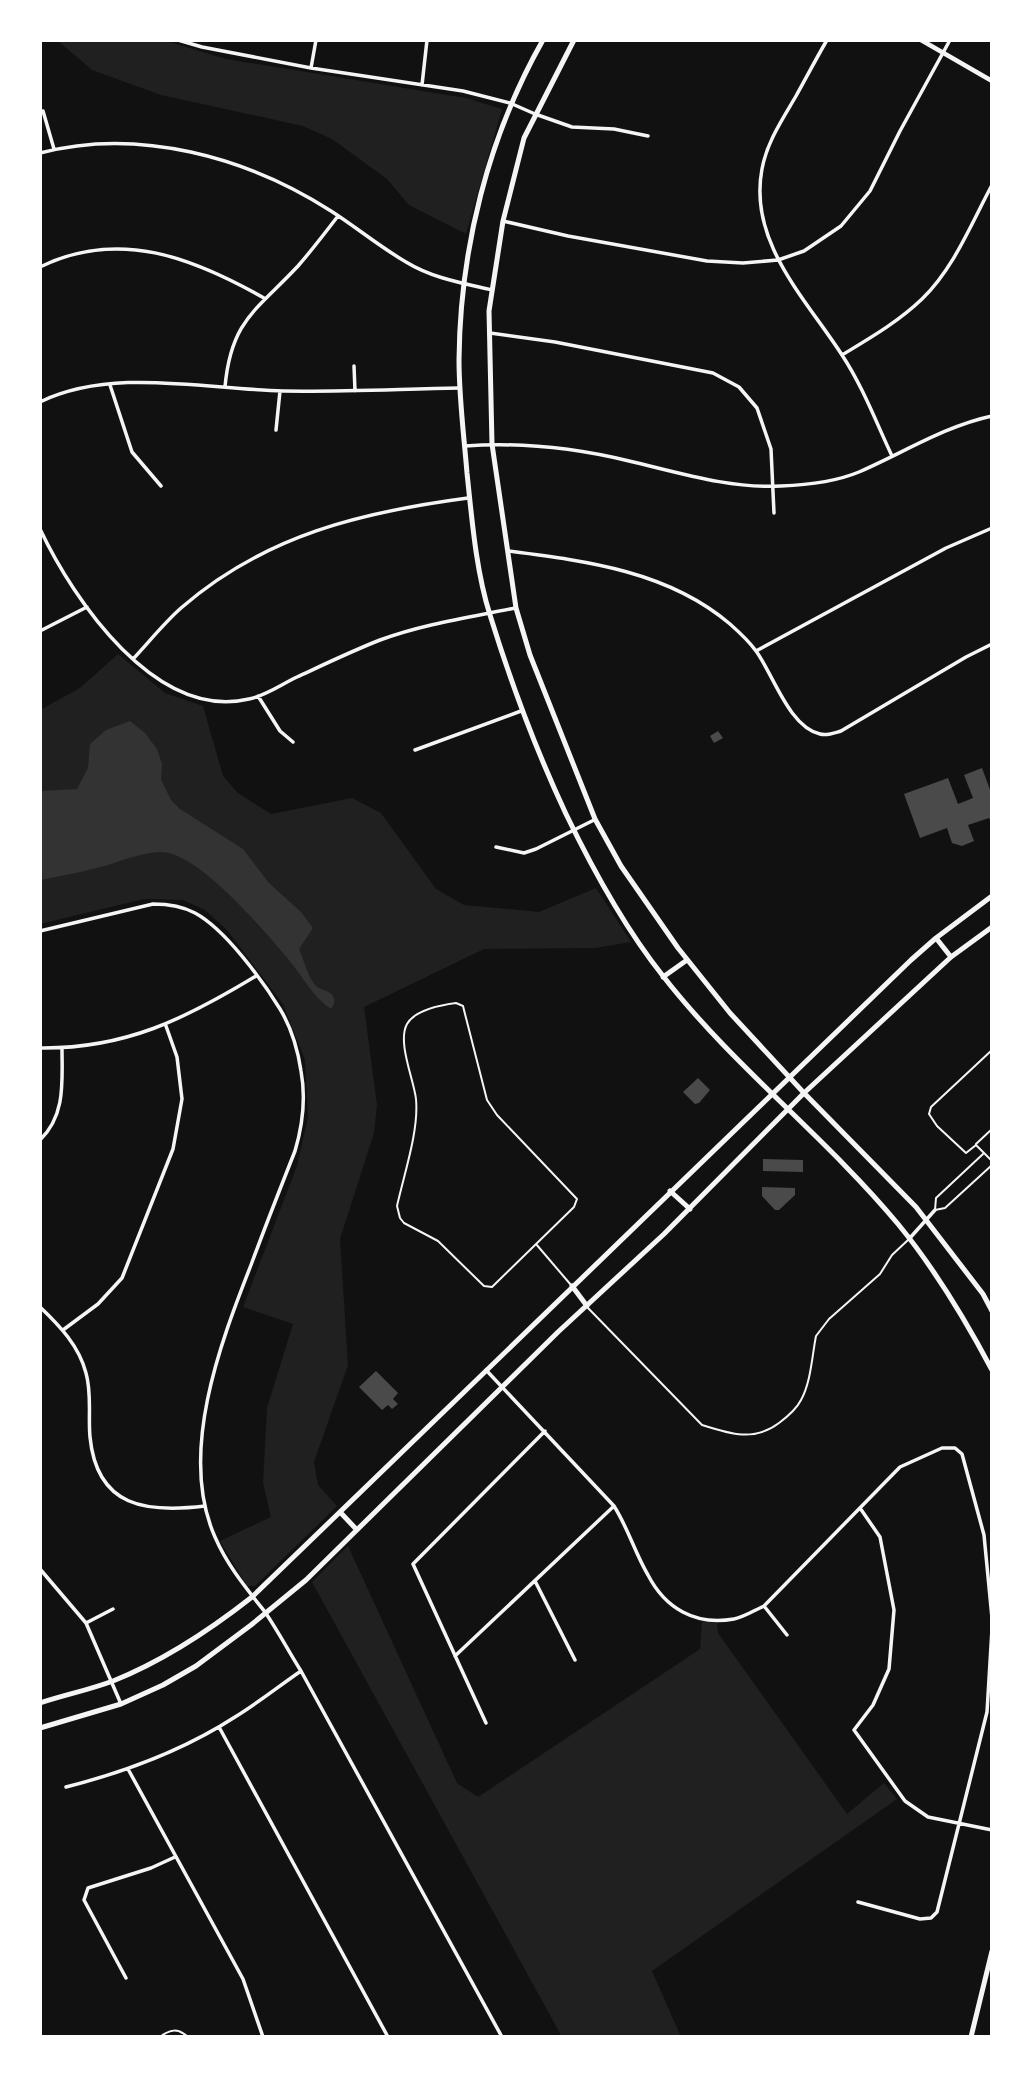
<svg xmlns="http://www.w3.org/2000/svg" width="1032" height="2077" font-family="'IBM Plex Sans',sans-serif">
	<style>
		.green { fill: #202020 }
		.water { fill: #333 }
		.building { fill: #4a4a4a }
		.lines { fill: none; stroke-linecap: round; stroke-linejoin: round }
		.service { stroke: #f5f5f5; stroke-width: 2 }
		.minor { stroke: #f5f5f5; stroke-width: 3.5 }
		.tertiary { stroke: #f5f5f5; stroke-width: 4.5 }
		.secondary { stroke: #f5f5f5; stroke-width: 5 }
	</style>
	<rect width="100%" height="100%" fill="#111"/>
	<path class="green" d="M 57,40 L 163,40 L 226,59 L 466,98 L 502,109 L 466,234 L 409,205 L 387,179 L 332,139 L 303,126 L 161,95 L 92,70 Z
		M 118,654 L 165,693 L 203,706 L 223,776 L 238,793 L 271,814 L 352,798 L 381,813 L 436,889 L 464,905 L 539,912 L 596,888 L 631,942 L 595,948 L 484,949 L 364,1007 L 377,1105 L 374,1133 L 340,1239 L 348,1365 L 314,1462 L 318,1485 L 337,1506 L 255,1586 L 247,1586 L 220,1541 L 271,1517 L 263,1483 L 267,1408 L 293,1324 L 243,1307 L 297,1166 L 308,1117 L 305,1060 L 283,1004 L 227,930 L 205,910 L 183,900 L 144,899 L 40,924 L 40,710 L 80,688 Z
		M 348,1546 L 457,1783 L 478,1797 L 700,1649 L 702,1621 L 717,1623 L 718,1633 L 847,1814 L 884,1783 L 897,1799 L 652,1971 L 681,2037 L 562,2037 L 312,1582 Z"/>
	<path class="water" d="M 130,721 L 145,733 L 157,749 L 162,764 L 161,780 L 171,800 L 180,809 L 243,849 L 269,883 L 301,912 L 313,928 L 299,949 C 304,960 308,978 316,986 C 322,991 332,990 334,999 C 335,1003 333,1006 331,1009 C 313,997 303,977 289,960 C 266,933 197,850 160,852 C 142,853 126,859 108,865 C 87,871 62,876 40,880 L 40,791 L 77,789 L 88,768 L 90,744 L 106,730 Z"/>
	<path class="building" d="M 718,731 L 723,738 L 714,743 L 710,736 Z
		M 982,768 L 992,795 L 992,825 L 989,818 L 968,825 L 974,841 L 962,846 L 952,843 L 947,828 L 920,838 L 904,794 L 948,778 L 958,804 L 973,798 L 964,775 Z
		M 698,1078 L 710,1090 L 699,1103 L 695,1104 L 683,1092 Z
		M 763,1159 L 803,1160 L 803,1172 L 763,1171 Z
		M 762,1187 L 795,1188 L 795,1195 L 779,1210 L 775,1210 L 762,1196 Z
		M 376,1371 L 398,1393 L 393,1399 L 398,1404 L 392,1409 L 388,1405 L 382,1410 L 359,1387 Z"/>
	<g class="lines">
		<path class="service" d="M 456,1003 L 463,1006 L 465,1014 L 487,1100 L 497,1115 L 577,1199 L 574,1207 L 492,1287 L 484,1286 L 438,1241 L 404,1223 L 400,1218 L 397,1206 C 404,1174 419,1131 416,1099 C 414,1080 397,1042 407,1024 C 415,1010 441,1005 456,1003 Z
			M 992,1050 L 931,1107 L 929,1114 L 937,1126 L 966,1153 L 976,1145 L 992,1161
			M 976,1144 L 992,1129
			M 983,1154 L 936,1198 L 935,1210 L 945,1208 L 992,1165
			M 536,1244 L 571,1285
			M 588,1308 L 702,1425 C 730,1434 754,1442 779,1423 C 787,1417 797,1408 801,1400 C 811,1382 812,1356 816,1336 L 829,1319 L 880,1274 L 892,1255 L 908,1240
			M 160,2037 C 170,2029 178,2028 188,2037"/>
		<path class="minor" d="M 178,40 L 202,47 L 311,68 L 463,91 L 510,103 L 535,114 L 572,127 L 614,129 L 648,136
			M 827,40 C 816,59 806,78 796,96 C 782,120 767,142 762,169 C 748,242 806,299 842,355 C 863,387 876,422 892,456
			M 311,68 L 316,40
			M 422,85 L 427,40
			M 43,111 L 54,149
			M 40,153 C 138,127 247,157 331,211 C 356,227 380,247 406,262 C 432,278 462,283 492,290
			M 503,221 L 568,236 L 707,261 L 743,263 L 778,260 L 804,251 L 841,226 L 870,191 L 900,131 L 950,40
			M 40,267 C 119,228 193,258 264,298
			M 490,333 L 555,342 L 713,373 L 739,387 L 757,408 L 771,449 L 774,513
			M 842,355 C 870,338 898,322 922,299 C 954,268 971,224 992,185
			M 354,366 L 355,391
			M 110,385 L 132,452 L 161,486
			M 225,387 C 231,320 257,310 298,266 C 312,250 325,233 338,216
			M 40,402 C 112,367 206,389 283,391 C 341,392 400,389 459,388
			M 276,430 L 280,391
			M 465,446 C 520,442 575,448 629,461 C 677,472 730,489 781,486 C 807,485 835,482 859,472 C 903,453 945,426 992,416
			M 40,529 C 74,601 156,721 249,699 C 265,696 282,684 297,677 C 325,664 352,651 380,640 C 423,624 471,617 515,608
			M 508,551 C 586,561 668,571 730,624 C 739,632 749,641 756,651 C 773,674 789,727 820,734 C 827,736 834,733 841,731 L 966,657 L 992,644
			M 40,631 L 87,607
			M 756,651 L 946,548 L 992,528
			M 133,659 C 149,642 164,623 181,608 C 265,535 362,512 468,498
			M 258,696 L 280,731 L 293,742
			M 415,750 L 521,711
			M 496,847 L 524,853 L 536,849 L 594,820
			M 40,931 L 153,904 C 168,904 182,906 195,913 C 225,929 262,980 280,1009 C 291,1027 298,1051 301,1071 C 306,1098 303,1124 295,1151 C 280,1189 265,1227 251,1265 C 220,1344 178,1454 215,1537 C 227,1565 246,1588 265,1612 C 278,1631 289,1652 301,1671 L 502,2037
			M 40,1048 C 125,1049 185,1019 256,976
			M 40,1140 C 66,1115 62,1081 62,1048
			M 909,1239 L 935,1210
			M 40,1307 C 60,1326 79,1346 86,1373 C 92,1394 88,1416 90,1437 C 97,1508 147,1513 205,1506
			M 63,1330 L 98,1304 L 122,1278 L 173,1149 L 182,1099 L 177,1057 L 166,1026
			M 486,1370 L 614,1506 C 628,1528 635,1553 648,1575 C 665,1608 695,1626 734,1619 C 744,1617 755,1610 764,1606 L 900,1467 L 942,1448 L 955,1448 L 962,1454 L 984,1535 L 992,1618
			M 860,1508 L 880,1537 L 894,1610 L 889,1669 L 873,1705 L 854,1730 L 905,1801 L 928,1817 L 992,1830
			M 40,1569 L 86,1623 L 121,1704
			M 535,1581 L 575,1660
			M 764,1606 L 787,1635
			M 86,1623 L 113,1609
			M 455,1656 L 614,1506
			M 486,1723 L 413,1564 L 545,1431
			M 219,1727 L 388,2037
			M 128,1769 L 243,1979 L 263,2037
			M 66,1787 C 125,1772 184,1750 235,1717 C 258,1703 279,1686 301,1671
			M 858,1902 L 920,1919 L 931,1918 L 937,1912 L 987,1712 L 992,1629
			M 126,1978 L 84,1900 L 88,1888 L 151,1868 L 175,1857"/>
		<path class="tertiary" d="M 921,40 L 992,81"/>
		<path class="secondary" d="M 543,40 C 488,137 460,249 459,360 C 459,398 464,436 467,473 C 472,520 476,571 490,615 C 511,683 536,750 566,814 C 593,870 624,927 663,976 C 733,1066 825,1136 898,1224 C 935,1269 965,1319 992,1370
			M 574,40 L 524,138 L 503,221 L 489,311 L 492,444 L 516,608 L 530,655 L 595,819 L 621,866 L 678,948 L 730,1013 L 804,1093 L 916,1207 L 983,1294 L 992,1311
			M 936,938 L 951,957
			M 663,977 L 687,960
			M 670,1191 L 690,1209
			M 572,1286 L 587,1306
			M 340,1512 L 357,1530
			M 40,1703 C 64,1695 89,1690 113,1681 C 163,1661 210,1630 252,1597 L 911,960 L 936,938 L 992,896
			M 40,1728 L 121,1704 L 163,1685 L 196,1666 L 251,1625 L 306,1580 L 558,1332 L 664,1234 L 804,1093 L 951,957 L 992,927
			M 971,2037 L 992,1951"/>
	</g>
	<rect width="1032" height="2077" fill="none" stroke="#ffffff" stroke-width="84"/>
</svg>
